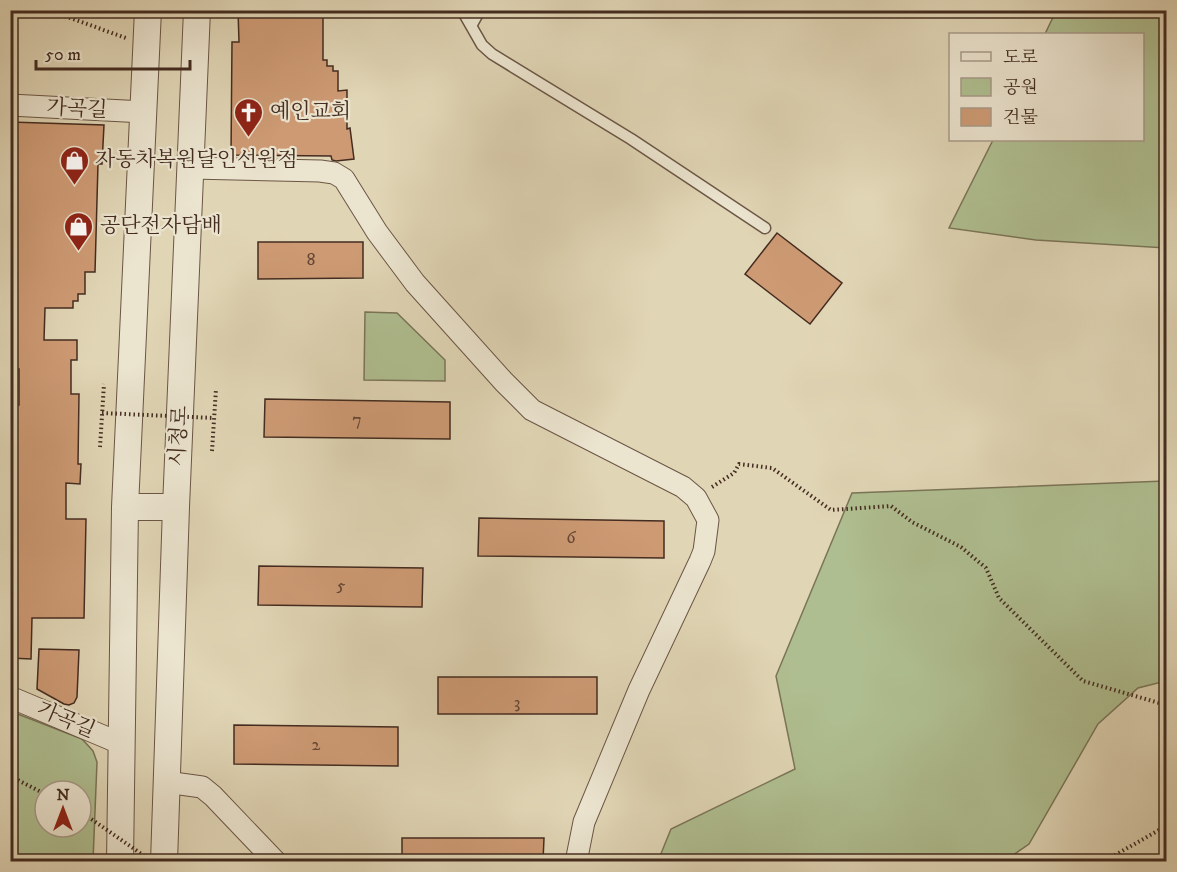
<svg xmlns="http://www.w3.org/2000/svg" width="1177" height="872" font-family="'IM FELL DW Pica','Noto Serif KR',serif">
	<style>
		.green { fill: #afbe90; stroke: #7a7558; stroke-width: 1.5; fill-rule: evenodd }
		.building { fill: #cd9a74; stroke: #442c20; stroke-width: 1.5 }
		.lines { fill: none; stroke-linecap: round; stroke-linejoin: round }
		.service-casing { stroke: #6b5645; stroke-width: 13 }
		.minor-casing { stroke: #6b5645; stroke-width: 23 }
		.tertiary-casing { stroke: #6b5645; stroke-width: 28 }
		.path { stroke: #442c20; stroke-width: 4; stroke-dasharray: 1.5 3; stroke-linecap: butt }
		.service { stroke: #ebe4cf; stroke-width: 10 }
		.minor { stroke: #ebe4cf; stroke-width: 21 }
		.tertiary { stroke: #ebe4cf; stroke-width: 26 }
		.path-bridge { stroke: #442c20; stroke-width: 4; stroke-dasharray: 1.5 3; stroke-linecap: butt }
		.labels { text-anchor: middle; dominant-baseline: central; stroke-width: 4.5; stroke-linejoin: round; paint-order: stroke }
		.number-label { font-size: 18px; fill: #664835 }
		.street-label { font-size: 21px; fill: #442c20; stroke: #ebe4cf }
		.poi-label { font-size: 21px; fill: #442c20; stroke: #ebe4cf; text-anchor: start }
	</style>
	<rect width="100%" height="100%" fill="#e0d5b5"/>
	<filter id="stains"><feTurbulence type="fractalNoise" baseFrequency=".00333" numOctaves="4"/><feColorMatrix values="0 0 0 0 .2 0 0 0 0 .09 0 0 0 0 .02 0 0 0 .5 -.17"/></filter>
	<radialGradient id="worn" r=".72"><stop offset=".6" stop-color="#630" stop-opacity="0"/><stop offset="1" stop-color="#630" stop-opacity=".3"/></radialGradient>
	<path class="green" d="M 1056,11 L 1166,11 L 1166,248 L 1036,240 L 949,228 L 993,140 L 1142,140 L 1142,34 L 1045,34 Z
		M 365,312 L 397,313 L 445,360 L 445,381 L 364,380 Z
		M 1165,481 L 1166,482 L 1166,681 L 1138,688 L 1098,724 L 1029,844 L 1003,862 L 658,861 L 671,829 L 795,769 L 776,676 L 852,493 Z
		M 10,711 L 82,739 L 93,751 L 97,762 L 93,861 L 11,861 ZM 45,791 L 81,791 L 81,827 L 45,827 Z"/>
	<path class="building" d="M 238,10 L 323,10 L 323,60 L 327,60 L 327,66 L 333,66 L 333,71 L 338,71 L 338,91 L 347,90 L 347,129 L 350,128 L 354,159 L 336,161 L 332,160 L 331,156 L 231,155 L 232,42 L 239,42 Z
		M 10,122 L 104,125 L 102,164 L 98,164 L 95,272 L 85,272 L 85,294 L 78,294 L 78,301 L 73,301 L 73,308 L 45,308 L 44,340 L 77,340 L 77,360 L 71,360 L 71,394 L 79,394 L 78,464 L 81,464 L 80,484 L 66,483 L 66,519 L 86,519 L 84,618 L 32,618 L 31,659 L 10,658 L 10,405 L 19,405 L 19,369 L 12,369 L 13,330 L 11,330 L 10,324 Z
		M 777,233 L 842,283 L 810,324 L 745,274 Z
		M 258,242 L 363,242 L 363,278 L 258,279 Z
		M 265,399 L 450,402 L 450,439 L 264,437 Z
		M 479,518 L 664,521 L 664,558 L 478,556 Z
		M 259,566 L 423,568 L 422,607 L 258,605 Z
		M 39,649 L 79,650 L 77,697 L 74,703 L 69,705 L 64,704 L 37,689 Z
		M 438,677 L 597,677 L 597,714 L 438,714 Z
		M 234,725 L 398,727 L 398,766 L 234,764 Z
		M 402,838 L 544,838 L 543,861 L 402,861 Z"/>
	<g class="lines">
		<defs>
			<path id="service" d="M 462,10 L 482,45 L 492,54 L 631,139 L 765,228
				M 471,26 L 480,10"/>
			<path id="minor" d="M 10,105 L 144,112
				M 191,168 L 320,171 L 334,173 L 344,179 L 377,232 L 415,283 L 504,382 L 532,410 L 683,487 L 696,498 L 708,520 L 704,551 L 700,561 L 639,690 L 584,822 L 576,862
				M 10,697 L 122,744
				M 166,782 L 202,787 L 213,796 L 276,862"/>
			<path id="tertiary" d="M 125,507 L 176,507
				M 120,862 L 125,507 L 148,10
				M 164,862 L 176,507 L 197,10"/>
		</defs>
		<use href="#service" class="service-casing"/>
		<use href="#minor" class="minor-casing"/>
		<use href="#tertiary" class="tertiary-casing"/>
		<path class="path" d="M 48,10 L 126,38
			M 100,447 L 104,384
			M 212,451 L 216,389
			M 712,487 L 734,473 L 739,464 L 772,468 L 831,510 L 891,506 L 912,522 L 961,547 L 986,568 L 999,598 L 1083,681 L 1166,705
			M 10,776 L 45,794
			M 81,812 L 84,814
			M 1103,862 L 1166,826"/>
		<use href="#service" class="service"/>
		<use href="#minor" class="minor"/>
		<use href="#tertiary" class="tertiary"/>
		<path class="path-bridge" d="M 102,413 L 214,418
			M 84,814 L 153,862"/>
	</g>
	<defs>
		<symbol id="church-pin" viewBox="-11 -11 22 30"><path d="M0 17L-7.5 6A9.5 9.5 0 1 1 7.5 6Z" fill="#8f2418" stroke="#ebe4cf"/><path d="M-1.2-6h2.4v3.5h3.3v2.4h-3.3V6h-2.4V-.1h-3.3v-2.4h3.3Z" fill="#fff"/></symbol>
		<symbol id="shop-pin" viewBox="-11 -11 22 30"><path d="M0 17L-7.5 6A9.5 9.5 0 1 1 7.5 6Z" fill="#8f2418" stroke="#ebe4cf"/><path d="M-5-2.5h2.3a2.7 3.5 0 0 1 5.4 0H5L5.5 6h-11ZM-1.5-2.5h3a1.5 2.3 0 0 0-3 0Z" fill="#fff"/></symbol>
	</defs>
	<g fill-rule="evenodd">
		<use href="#church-pin" x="232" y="96" width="33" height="45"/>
		<use href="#shop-pin" x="58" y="144" width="33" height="45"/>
		<use href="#shop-pin" x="62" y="210" width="33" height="45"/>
	</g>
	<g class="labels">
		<g class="number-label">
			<text x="311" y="260">8</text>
			<text x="357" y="420">7</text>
			<text x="571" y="538">6</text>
			<text x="341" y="586">5</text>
			<text x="517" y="703">3</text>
			<text x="316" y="745">2</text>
		</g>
		<g class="street-label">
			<text transform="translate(77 109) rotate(3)">가곡길</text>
			<text transform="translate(179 436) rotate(-87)">시청로</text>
			<text transform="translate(66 720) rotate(23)">가곡길</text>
		</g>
		<g class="poi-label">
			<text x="270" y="112">예인교회</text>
			<text x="95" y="160">자동차복원달인선원점</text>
			<text x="100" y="226">공단전자담배</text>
		</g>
	</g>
	<rect width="1177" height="872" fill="none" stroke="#e0d5b5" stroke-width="36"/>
	<rect x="12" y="12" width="1153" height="848" fill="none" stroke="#442c20" stroke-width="3"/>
	<rect x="18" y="18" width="1141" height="836" fill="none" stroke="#442c20" stroke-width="1.5"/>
	<rect x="949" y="33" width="195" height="108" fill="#ebe4cf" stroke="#a89a89" stroke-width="1.5"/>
	<rect x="961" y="52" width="30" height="9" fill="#ebe4cf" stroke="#a89a89" stroke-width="1.5"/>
	<text x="1003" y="63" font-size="18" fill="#442c20">도로</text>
	<rect x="961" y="78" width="30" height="18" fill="#afbe90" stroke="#a89a89" stroke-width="1.5"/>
	<text x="1003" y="93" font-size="18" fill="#442c20">공원</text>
	<rect x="961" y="108" width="30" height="18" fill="#cd9a74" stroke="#a89a89" stroke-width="1.5"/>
	<text x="1003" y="123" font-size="18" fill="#442c20">건물</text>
	<g transform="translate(63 809)"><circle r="28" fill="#ebe4cf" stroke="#a89a89" stroke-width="1.5"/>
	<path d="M0-4.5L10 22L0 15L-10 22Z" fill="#8f2418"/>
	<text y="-9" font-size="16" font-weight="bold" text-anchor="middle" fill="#442c20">N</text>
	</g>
	<path d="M36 60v9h154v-9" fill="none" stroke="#442c20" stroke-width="3"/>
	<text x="45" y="60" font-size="18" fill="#442c20" stroke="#ebe4cf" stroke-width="4.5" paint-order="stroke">50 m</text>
	<rect width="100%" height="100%" filter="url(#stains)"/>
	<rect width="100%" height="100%" fill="url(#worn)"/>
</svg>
